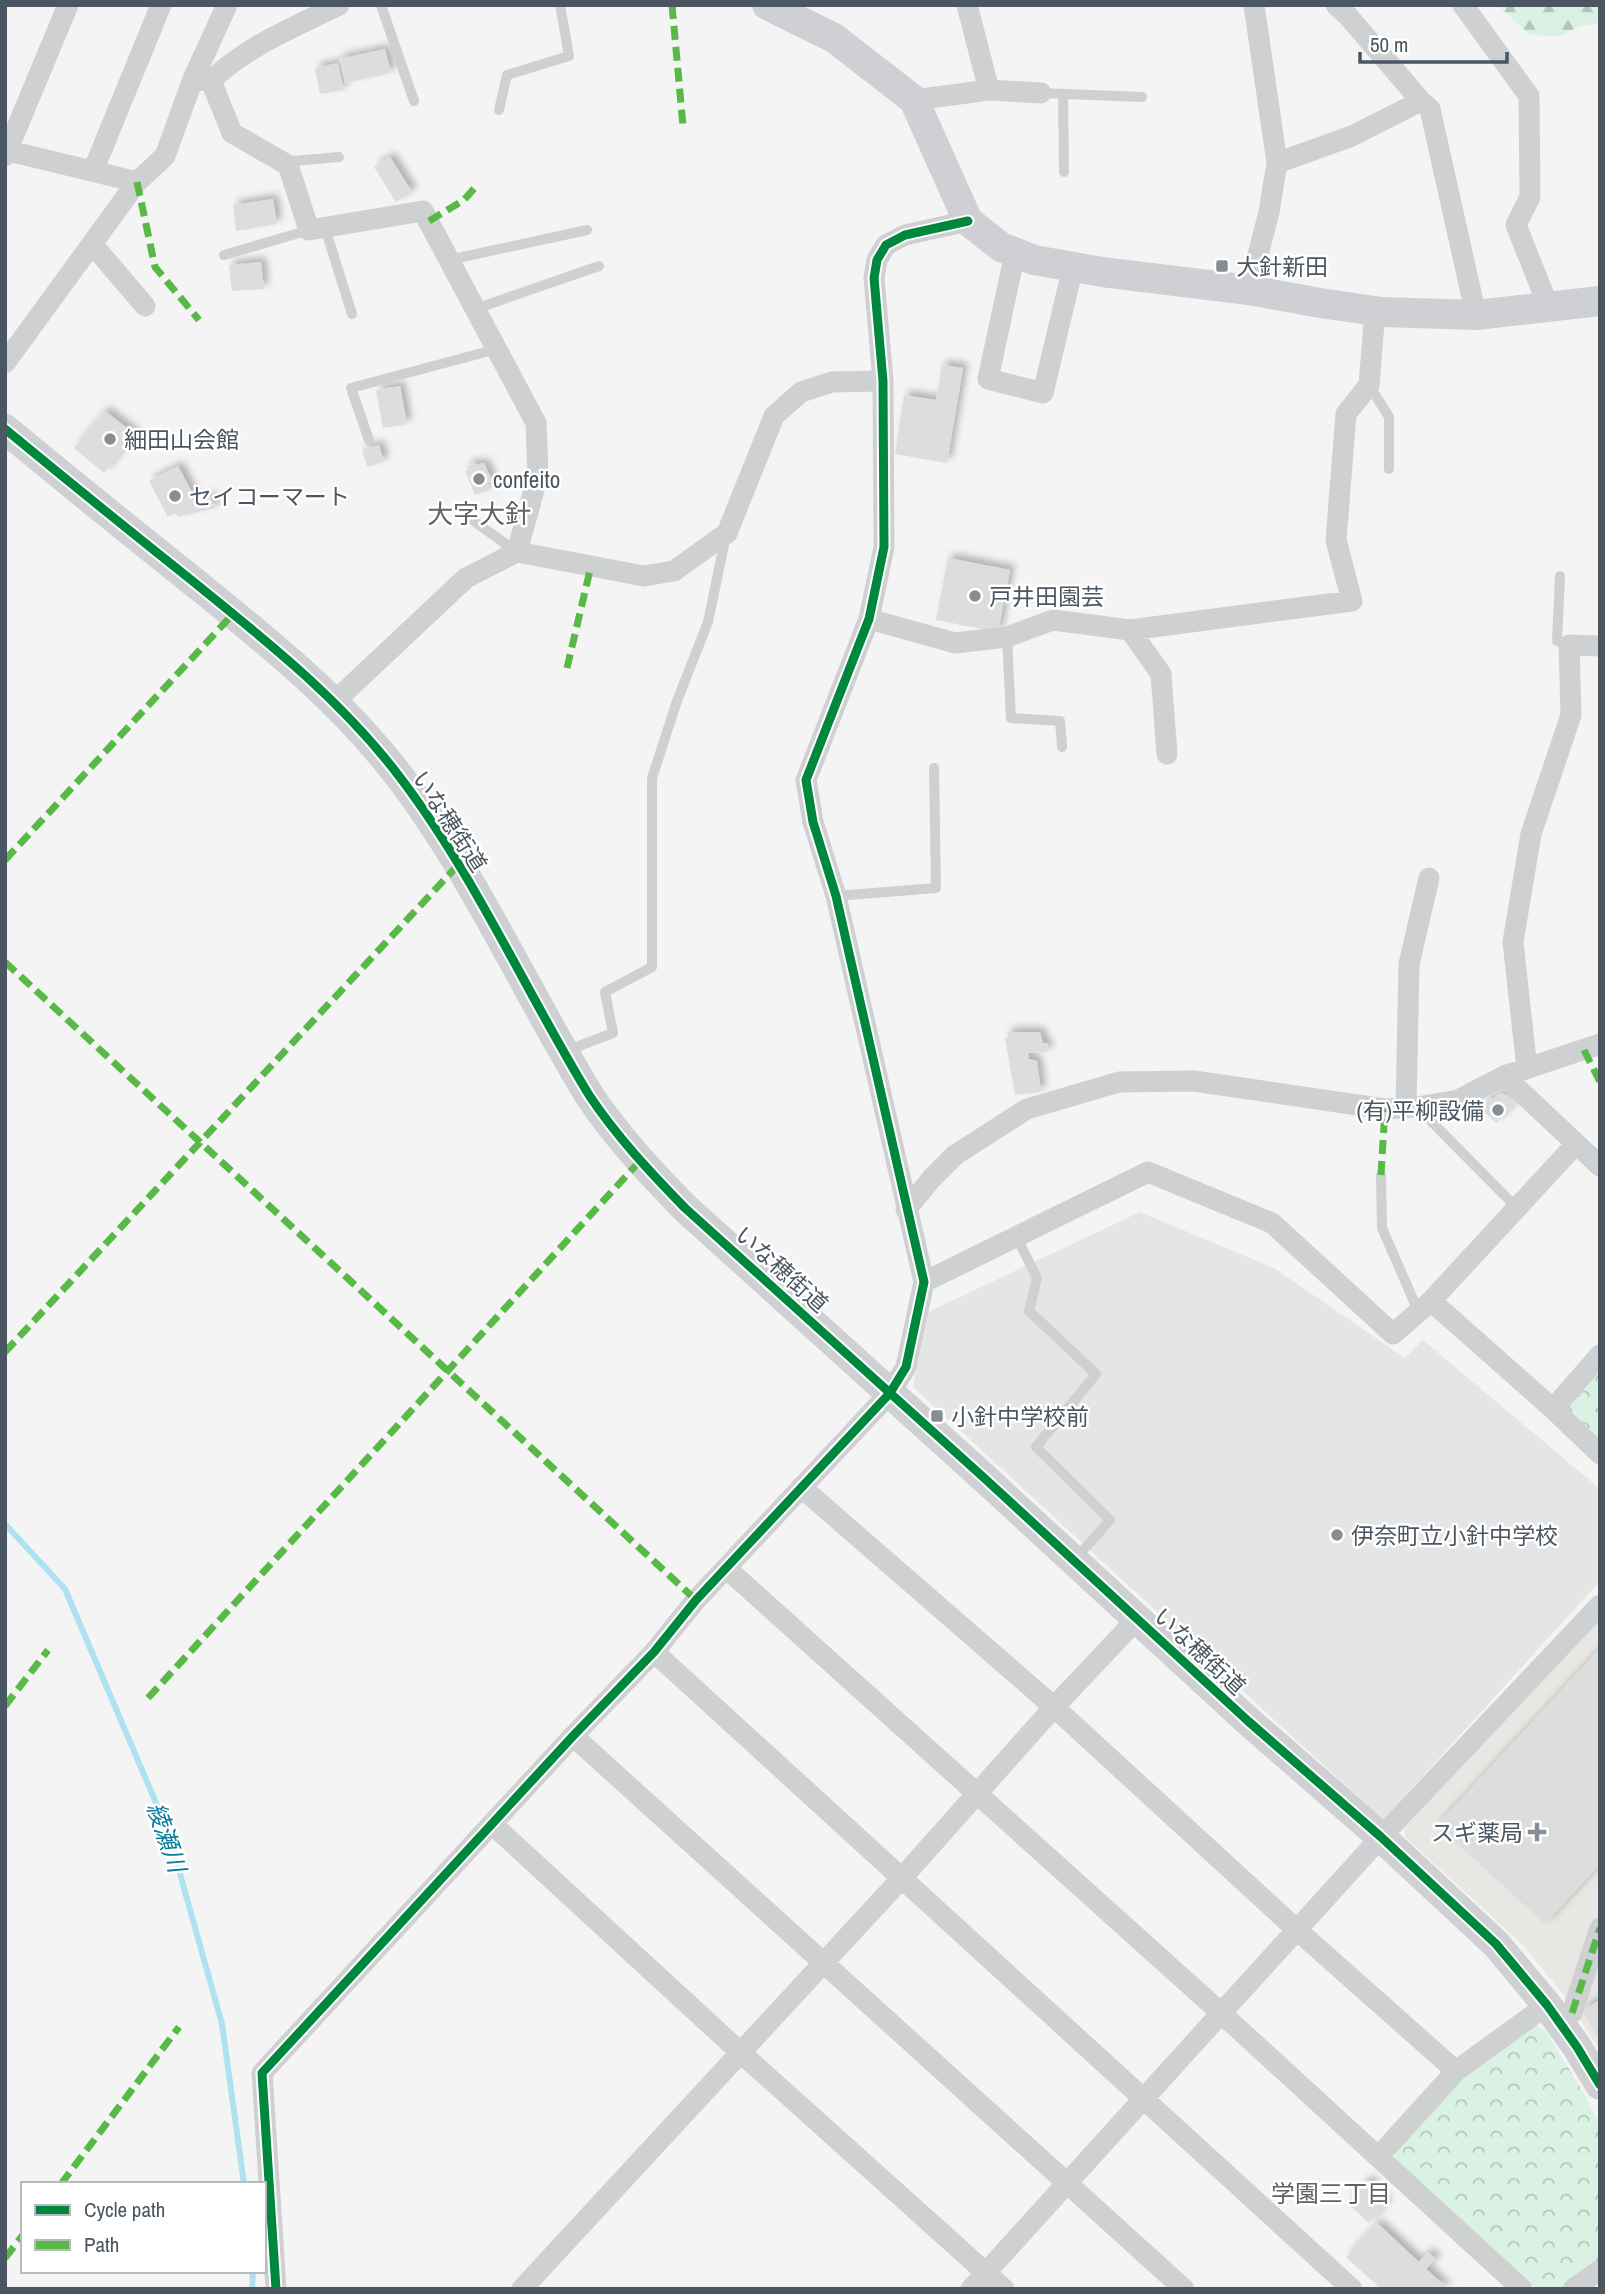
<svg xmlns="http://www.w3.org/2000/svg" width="1605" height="2294" font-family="'Archivo Narrow','Noto Sans JP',sans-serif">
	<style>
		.commercial { fill: #e8e7e3 }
		.education { fill: #e6e5e6 }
		.forest { fill: url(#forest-firs) }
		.park { fill: url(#park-crowns) }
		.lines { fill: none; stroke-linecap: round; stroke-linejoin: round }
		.stream { stroke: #aee2f0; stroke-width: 6 }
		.building { fill: #ddddde; filter: url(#shadow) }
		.lane { stroke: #ced0d2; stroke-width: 10 }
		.street { stroke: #ced0d2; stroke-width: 21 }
		.secondary { stroke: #ced0d4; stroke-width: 30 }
		.quiet { stroke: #58b947; stroke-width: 7; stroke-dasharray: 14 7; stroke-linecap: butt }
		.cycleway-casing { stroke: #fff; stroke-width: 13 }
		.cycleway { stroke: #00873e; stroke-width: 9 }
		.poi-dot { fill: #868d94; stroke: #fff; stroke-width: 2.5 }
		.labels { text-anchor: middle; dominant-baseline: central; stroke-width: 5; stroke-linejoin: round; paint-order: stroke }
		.poi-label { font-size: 23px; fill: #4a5661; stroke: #fff; text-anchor: start }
		.street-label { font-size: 23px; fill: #4a5661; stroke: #fff }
		.water-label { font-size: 24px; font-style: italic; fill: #0c7c9b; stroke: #fff }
		.neighbourhood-label { font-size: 24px; fill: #5f6368; stroke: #fff }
		.quarter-label { font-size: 26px; fill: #5f6368; stroke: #fff }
	</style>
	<defs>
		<pattern id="forest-firs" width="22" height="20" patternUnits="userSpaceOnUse" patternTransform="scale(1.75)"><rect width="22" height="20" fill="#d9f2e3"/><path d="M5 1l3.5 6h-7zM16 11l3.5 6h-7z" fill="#b2c7bb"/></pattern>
		<pattern id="park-crowns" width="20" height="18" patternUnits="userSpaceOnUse" patternTransform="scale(1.75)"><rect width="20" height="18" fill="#d9f2e3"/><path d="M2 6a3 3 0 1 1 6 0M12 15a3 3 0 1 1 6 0" fill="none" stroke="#b2c7bb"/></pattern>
		<filter id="shadow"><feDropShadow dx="5" dy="-5" stdDeviation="3.5" flood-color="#0004"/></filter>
	</defs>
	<rect width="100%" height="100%" fill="#f4f4f4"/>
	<path class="commercial" d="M 1600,1615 L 1600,2051 L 1570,2003 L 1523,1945 L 1405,1837 L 1404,1829 Z"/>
	<path class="education" d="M 1140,1212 L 1274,1268 L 1405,1358 L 1423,1340 L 1600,1489 L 1600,1581 L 1383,1820 L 913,1387 L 928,1312 Z"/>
	<path class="forest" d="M 1498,5 L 1600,5 L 1600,23 L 1581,26 L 1559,36 L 1529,35 Z"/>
	<path class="park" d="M 1600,1364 L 1600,1445 L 1564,1412 Z
		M 1535,2026 L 1545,2030 L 1585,2095 L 1600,2126 L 1600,2262 L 1561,2289 L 1536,2289 L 1395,2159 L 1395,2150 L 1462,2073 Z"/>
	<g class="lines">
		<path class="stream" d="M 5,1524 L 65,1589 L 168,1831 L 222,2024 L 244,2184
			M 252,2289 L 253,2271"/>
	</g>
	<path class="building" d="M 385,49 L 391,73 L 345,83 L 339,59 Z
		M 338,63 L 344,90 L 320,94 L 315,68 Z
		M 390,157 L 412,192 L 396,202 L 374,167 Z
		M 273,199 L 277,224 L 236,231 L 233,205 Z
		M 261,262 L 264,289 L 232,291 L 229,265 Z
		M 942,365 L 963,368 L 947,463 L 895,454 L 904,395 L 936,400 Z
		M 400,386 L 407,424 L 383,428 L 376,390 Z
		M 105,411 L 136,435 L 104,473 L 74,448 Z
		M 379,445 L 384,462 L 367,467 L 362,449 Z
		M 475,463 L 477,465 L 484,463 L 492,481 L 488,483 L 489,490 L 475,495 L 465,471 L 469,468 L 466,466 Z
		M 178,466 L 197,502 L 210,496 L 216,508 L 178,517 L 176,513 L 168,517 L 149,481 Z
		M 948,558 L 1010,570 L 998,632 L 936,620 Z
		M 1007,1032 L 1040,1032 L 1043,1043 L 1047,1043 L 1048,1052 L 1028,1053 L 1029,1059 L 1037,1061 L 1041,1092 L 1015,1095 L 1005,1038 L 1009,1039 Z
		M 1500,1093 L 1508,1095 L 1516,1102 L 1496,1123 L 1481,1109 L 1485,1106 L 1482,1104 L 1491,1098 L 1495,1101 L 1494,1098 Z
		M 1600,1648 L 1600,1864 L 1545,1924 L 1437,1825 Z
		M 1600,2000 L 1600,2042 L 1582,2010 Z
		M 1367,2180 L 1376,2188 L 1373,2191 L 1387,2203 L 1369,2223 L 1347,2203 Z
		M 1377,2223 L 1419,2262 L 1428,2252 L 1436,2259 L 1426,2269 L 1448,2289 L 1381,2289 L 1346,2257 Z"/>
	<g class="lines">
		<path class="lane" d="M 381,5 L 414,101
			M 1041,93 L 1142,97
			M 1063,94 L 1064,172
			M 499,110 L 507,75 L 569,56 L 560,5
			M 288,165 L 293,161 L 339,157
			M 325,228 L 352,314
			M 224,255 L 309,230
			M 449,260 L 587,230
			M 475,309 L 599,266
			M 1369,385 L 1389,417 L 1389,469
			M 369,440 L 351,388 L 497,349
			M 468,517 L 517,552
			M 1560,576 L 1557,641 L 1569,645
			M 1007,637 L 1011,718 L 1060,721 L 1062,747
			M 836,896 L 936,888 L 934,768
			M 566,1051 L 613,1033 L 605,992 L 652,967 L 652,778 L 677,701 L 708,622 L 726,535
			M 1417,1107 L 1516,1207
			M 1381,1175 L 1382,1228 L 1419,1313
			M 1017,1238 L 1037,1278 L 1029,1311 L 1096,1374 L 1036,1447 L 1110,1520 L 1076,1558"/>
		<path class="street" d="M 1254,5 L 1277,163
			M 1463,5 L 1529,96 L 1530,197 L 1516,225 L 1549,308
			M 193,79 L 227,5
			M 211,81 L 232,133 L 288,165 L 309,230 L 423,211 L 536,423 L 538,475 L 517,552
			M 211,81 C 245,47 296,26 339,5
			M 989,90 L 1041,93
			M 914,100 L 989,90 L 967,5
			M 1421,101 L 1430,109 L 1476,315
			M 5,150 L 137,182
			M 5,156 L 68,5
			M 93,171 L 161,5
			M 93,245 L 145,306
			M 1015,253 L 988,379 L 1043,393 L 1073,267
			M 1249,290 L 1269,212 L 1277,163 L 1352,136 L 1421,101 L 1348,16 L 1336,5
			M 5,363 L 137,182 L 165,156 L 193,79 L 211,81
			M 869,619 L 955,643 L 1007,637 L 1053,620 L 1130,630 L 1352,601 L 1336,540 L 1346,414 L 1369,385 L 1375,311
			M 1130,630 L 1161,674 L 1167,754
			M 334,702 L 466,578 L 517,552 L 644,576 L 674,571 L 727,533 L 774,416 L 801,392 L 832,382 L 883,381
			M 1527,1069 L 1513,942 L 1531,834 L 1571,715 L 1569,645 L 1600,646
			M 1504,1076 L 1600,1166
			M 1406,1107 L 1409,964 L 1429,878
			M 906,1210 L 932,1178 L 955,1155 L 1027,1109 L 1119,1082 L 1194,1081 L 1385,1109 L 1417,1107 L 1458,1100 L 1504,1076 L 1600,1044
			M 924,1282 L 1148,1172 L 1272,1223 L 1393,1334 L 1431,1301 L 1576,1144
			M 1431,1301 L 1553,1409 L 1600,1454
			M 1553,1409 L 1600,1355
			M 801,1487 L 1054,1707 L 1297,1930 L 1456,2071
			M 726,1568 L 1220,2012 L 1522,2289
			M 654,1652 L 1352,2289
			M 573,1736 L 1184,2289
			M 492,1824 L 740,2052 L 1004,2289
			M 1572,2013 L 1600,1928
			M 1378,2157 L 1456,2071 L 1547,2005
			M 276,2289 L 262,2073 L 573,1736 L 654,1652 L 696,1600 L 890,1393 L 906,1367 L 924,1282 L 836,896 L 813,822 L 806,780 L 869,619 L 884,547 L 883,381 L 874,278 L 877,260 L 886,245 L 905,235 L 968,221
			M 522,2289 L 901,1879 L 1054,1707 L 1137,1619
			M 971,2289 L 1381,1837 L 1600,1605
			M 1573,2289 L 1600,2270"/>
		<path class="secondary" d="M 767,5 L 834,38 L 914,100 L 968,221 L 1001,247 L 1034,260 L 1102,272 L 1249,290 L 1320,303 L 1382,312 L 1476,315 L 1600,301
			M 5,429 C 68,481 131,532 195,583 C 268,642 342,701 399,776 C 474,874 525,990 589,1095 C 617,1137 650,1172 685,1208 L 982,1476 L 1248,1721 L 1381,1837 L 1496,1944 L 1547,2005 L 1577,2047 L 1600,2085"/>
		<path class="quiet" d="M 672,5 L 683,126
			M 137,182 L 155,267 L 199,320
			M 429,221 L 464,200 L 478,184
			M 567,668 L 591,566
			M 5,860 L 233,614
			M 5,962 L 696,1600
			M 1584,1050 L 1600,1082
			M 1381,1175 L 1385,1109
			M 5,1352 L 458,865
			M 148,1698 L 639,1162
			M 5,1706 L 48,1650
			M 1572,2013 L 1600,1928
			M 61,2184 L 179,2027
			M 5,2258 L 23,2235"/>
		<defs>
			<path id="cycleway" d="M 5,429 C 68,481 131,532 195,583 C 268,642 342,701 399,776 C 474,874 525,990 589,1095 C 617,1137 650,1172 685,1208 L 982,1476 L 1248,1721 L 1381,1837 L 1496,1944 L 1547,2005 L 1577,2047 L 1600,2085
				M 276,2289 L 262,2073 L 573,1736 L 654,1652 L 696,1600 L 890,1393 L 906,1367 L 924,1282 L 836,896 L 813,822 L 806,780 L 869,619 L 884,547 L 883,381 L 874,278 L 877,260 L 886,245 L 905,235 L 968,221"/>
		</defs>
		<use href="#cycleway" class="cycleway-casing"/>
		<use href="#cycleway" class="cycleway"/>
	</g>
	<g class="poi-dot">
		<rect x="1215" y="259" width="14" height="14" rx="3.5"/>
		<circle cx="110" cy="439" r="7"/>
		<circle cx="479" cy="479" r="7"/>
		<circle cx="175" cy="496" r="7"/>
		<circle cx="975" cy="596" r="7"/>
		<circle cx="1498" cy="1110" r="7"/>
		<rect x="930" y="1409" width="14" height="14" rx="3.5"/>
		<circle cx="1337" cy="1535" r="7"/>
		<path d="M1533.5 1821.5h7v7h7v7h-7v7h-7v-7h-7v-7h7z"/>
	</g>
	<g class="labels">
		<g class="poi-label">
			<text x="1236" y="266">大針新田</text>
			<text x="124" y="439">細田山会館</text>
			<text x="493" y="479">confeito</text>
			<text x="189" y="496">セイコーマート</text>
			<text x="989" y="596">戸井田園芸</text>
			<text x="1484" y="1110" text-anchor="end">(有)平柳設備</text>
			<text x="951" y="1416">小針中学校前</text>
			<text x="1351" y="1535">伊奈町立小針中学校</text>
			<text x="1523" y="1832" text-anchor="end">スギ薬局</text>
		</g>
		<g class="street-label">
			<text transform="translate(450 821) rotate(57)">いな穂街道</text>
			<text transform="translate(782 1269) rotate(42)">いな穂街道</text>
			<text transform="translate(1200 1651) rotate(43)">いな穂街道</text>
		</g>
		<g class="water-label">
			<text transform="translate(167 1837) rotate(71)">綾瀬川</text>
		</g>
		<g class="neighbourhood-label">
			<text x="1331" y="2193">学園三丁目</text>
		</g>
		<g class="quarter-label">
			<text x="479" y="513">大字大針</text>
		</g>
	</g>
	<rect width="1605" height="2294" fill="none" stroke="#4a5661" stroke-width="14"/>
	<rect x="21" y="2182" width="245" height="91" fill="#ffffff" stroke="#b7bbc0" stroke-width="2"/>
	<rect x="35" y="2205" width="35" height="10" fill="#00873e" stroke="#b7bbc0" stroke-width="2"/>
	<text x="84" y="2217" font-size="21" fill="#4a5661">Cycle path</text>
	<rect x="35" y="2240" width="35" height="10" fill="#58b947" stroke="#b7bbc0" stroke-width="2"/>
	<text x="84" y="2252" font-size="21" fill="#4a5661">Path</text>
	<path d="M1360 52v10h147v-10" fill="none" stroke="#4a5661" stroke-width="3.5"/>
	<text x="1370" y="52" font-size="21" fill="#4a5661" stroke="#ffffff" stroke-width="5" paint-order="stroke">50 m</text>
</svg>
